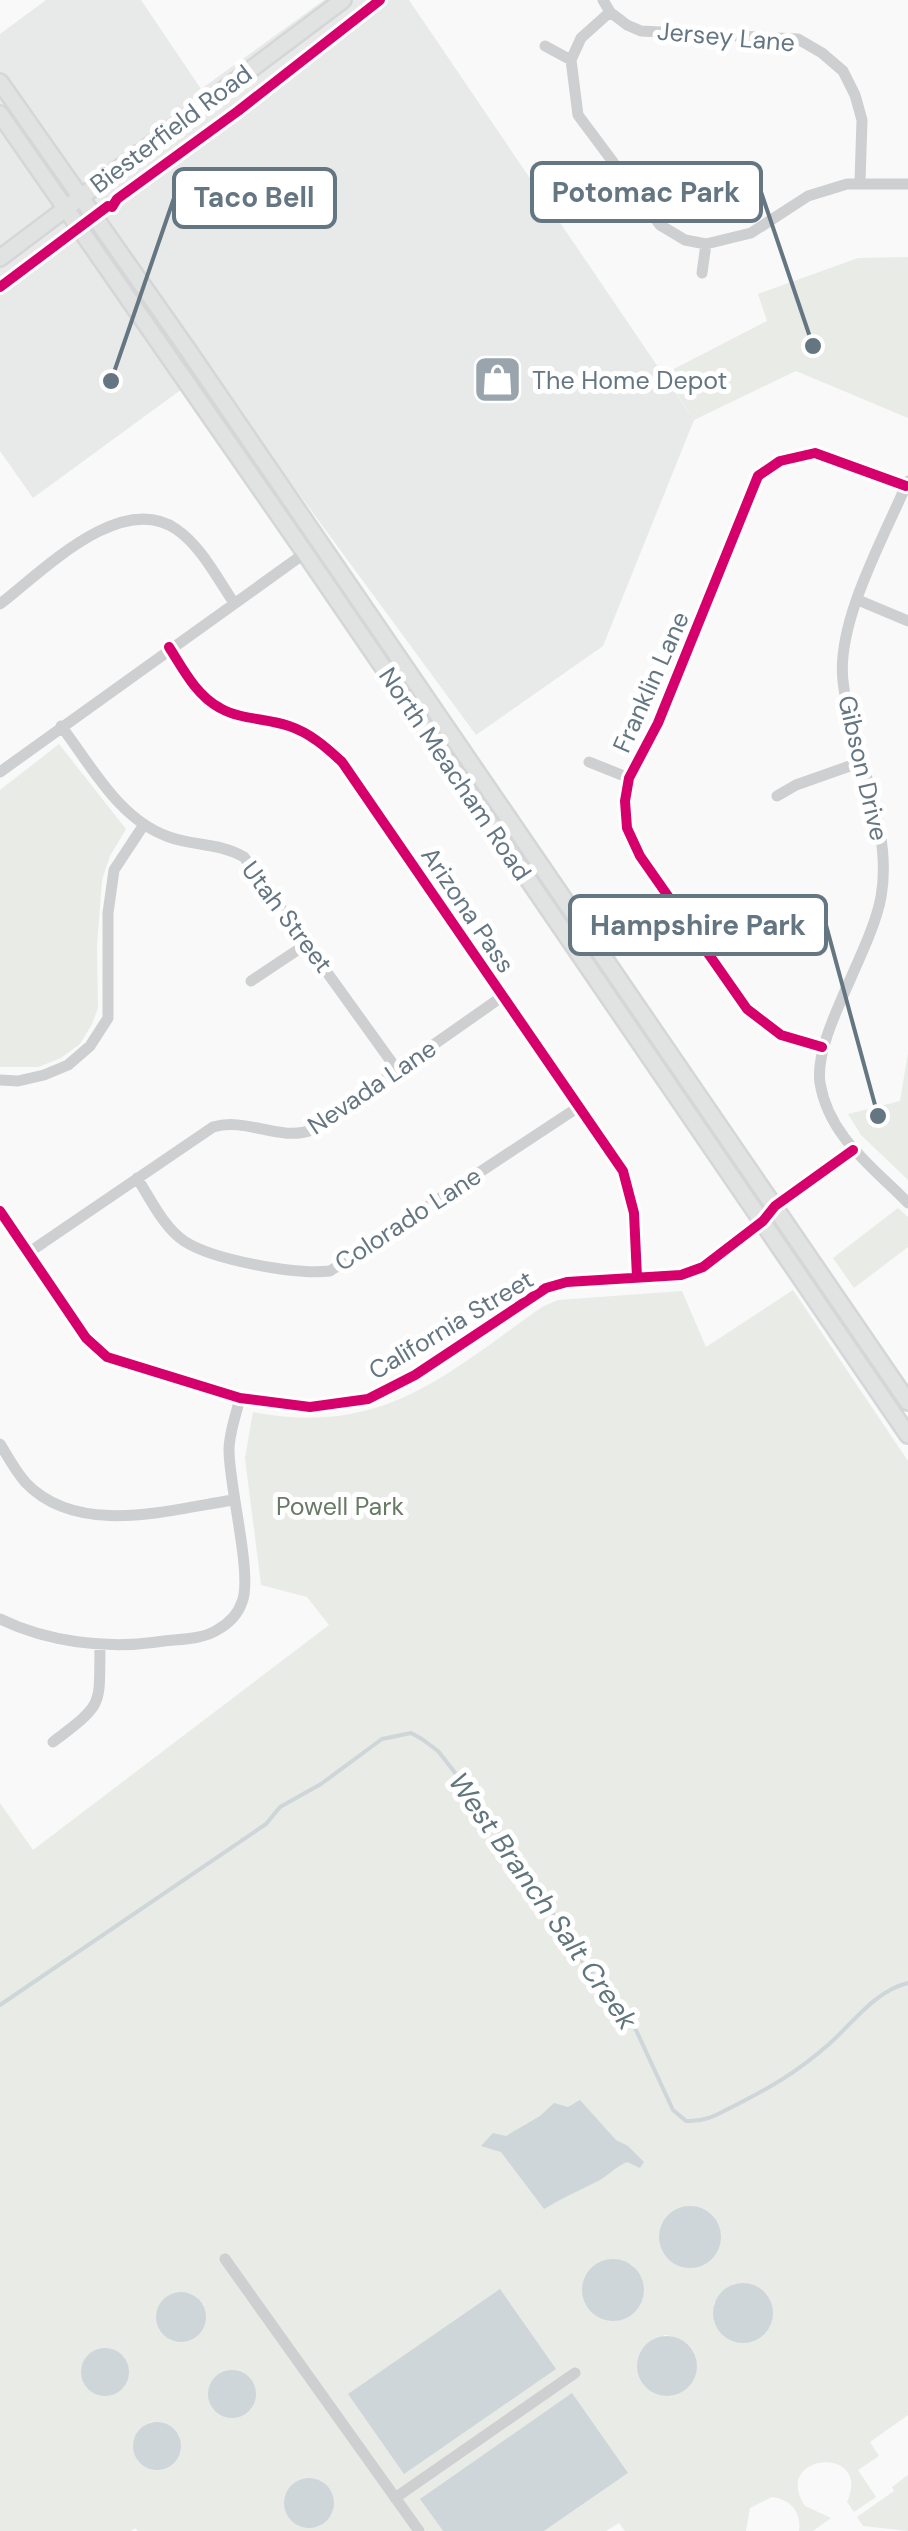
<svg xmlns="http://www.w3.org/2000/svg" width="908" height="2531" font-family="'DM Sans',sans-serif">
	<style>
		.built { fill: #e8e9e9 }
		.green { fill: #e8ebe6; fill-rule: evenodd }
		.water { fill: #ced6d9 }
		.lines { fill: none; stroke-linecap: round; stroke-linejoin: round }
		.stream { stroke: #ced6d9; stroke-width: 4 }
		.secondary-casing { stroke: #d5d6d7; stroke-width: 20 }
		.street { stroke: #cecfd0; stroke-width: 11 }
		.secondary { stroke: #e1e2e2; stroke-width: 15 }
		.cycleway-casing { stroke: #fff; stroke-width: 16 }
		.cycleway { stroke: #d6006c; stroke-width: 10 }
		.labels { text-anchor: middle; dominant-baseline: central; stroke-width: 10; stroke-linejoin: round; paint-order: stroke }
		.street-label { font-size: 25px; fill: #657683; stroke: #fff }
		.poi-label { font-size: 25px; fill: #657683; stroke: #fff; text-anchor: start }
		.park-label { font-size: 25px; fill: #687a64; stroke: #fff }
		.water-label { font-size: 28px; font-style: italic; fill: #60757c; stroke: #fff }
		.leader { fill: none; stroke: #657683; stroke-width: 4 }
		.callout-dot { fill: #657683; stroke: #fff; stroke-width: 4 }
		.callout { fill: #fff; stroke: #657683; stroke-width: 4 }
		.callout-label { font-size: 28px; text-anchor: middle; font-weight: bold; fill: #657683 }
	</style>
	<rect width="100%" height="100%" fill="#f9f9f9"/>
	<path class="built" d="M 46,0 L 141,0 L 201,89 L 324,0 L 409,0 L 694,420 L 603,646 L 476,735 L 208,370 L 33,498 L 0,451 L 0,34 Z"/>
	<path class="green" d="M 908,257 L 908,418 L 796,371 L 694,420 L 664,374 L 767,321 L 758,294 L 858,258 Z
		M 59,744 L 126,829 L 110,856 L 102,880 L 97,946 L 98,1008 L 92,1024 L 80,1044 L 61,1058 L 38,1067 L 0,1067 L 0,790 Z
		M 908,1053 L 908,1180 L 861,1135 L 848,1114 L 900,1101 Z
		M 898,1208 L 908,1217 L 908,1247 L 854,1288 L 833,1258 Z
		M 793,1290 L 908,1461 L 908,2415 L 870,2442 L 879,2456 L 858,2470 L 876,2497 L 854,2512 L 847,2502 C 873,2444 770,2453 805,2506 L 831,2518 L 813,2531 L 799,2531 C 802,2512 790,2499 772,2497 L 750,2508 L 746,2531 L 625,2531 L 619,2523 L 606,2531 L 544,2531 L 628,2473 L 421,2500 L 443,2531 L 138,2531 L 135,2528 L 131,2531 L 0,2531 L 0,1803 L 33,1850 L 329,1625 L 307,1597 L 261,1585 L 245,1458 L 253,1412 C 382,1437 444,1376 542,1307 L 558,1300 L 682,1291 L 706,1347 ZM 631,2264 C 676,2309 588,2353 582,2287 ZM 743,2283 L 753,2285 L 768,2296 L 714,2322 L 714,2303 L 734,2284 ZM 664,2335 C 728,2341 685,2429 642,2383 ZM 151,2422 L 179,2435 L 181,2451 L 166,2468 L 152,2469 L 135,2455 C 131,2439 137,2429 151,2422 Z
		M 908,2475 L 908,2531 L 863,2526 L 857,2517 L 894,2491 L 892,2487 Z"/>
	<path class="water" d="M 580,2100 L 616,2140 L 628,2146 L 644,2162 L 640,2168 L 627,2162 C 615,2167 609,2175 598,2181 C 580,2190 562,2198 544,2209 L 501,2152 L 481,2146 L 493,2133 L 506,2136 L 540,2116 L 554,2103 L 568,2107 Z
		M659 2237a31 31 0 1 1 62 0a31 31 0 1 1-62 0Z
		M582 2290a31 31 0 1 1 62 0a31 31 0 1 1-62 0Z
		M713 2313a30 30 0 1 1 60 0a30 30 0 1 1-60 0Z
		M 500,2289 L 556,2369 L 404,2474 L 348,2394 Z
		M156 2317a25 25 0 1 1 50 0a25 25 0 1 1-50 0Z
		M637 2366a30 30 0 1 1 60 0a30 30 0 1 1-60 0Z
		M81 2372a24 24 0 1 1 48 0a24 24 0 1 1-48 0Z
		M208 2394a24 24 0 1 1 48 0a24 24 0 1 1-48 0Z
		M 572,2393 L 628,2473 L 544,2531 L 443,2531 L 420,2499 Z
		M133 2446a24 24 0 1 1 48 0a24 24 0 1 1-48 0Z
		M284 2503a25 25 0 1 1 50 0a25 25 0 1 1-50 0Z"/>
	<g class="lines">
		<path class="stream" d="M 0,2005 L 266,1824 L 280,1807 L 321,1784 L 382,1739 L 411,1733 L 422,1739 L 438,1751 L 456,1774 L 521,1863 L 587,1969 L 603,1984 L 636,2030 L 673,2110 L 686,2121 C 704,2122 715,2116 730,2108 C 768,2089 796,2073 828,2045 C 853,2023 875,1991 908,1983"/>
		<defs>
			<path id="secondary" d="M 0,82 L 188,350 L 908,1402
				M 0,114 L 305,553 L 908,1435
				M 0,258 L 343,0"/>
		</defs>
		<use href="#secondary" class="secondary-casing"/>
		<path class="street" d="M 603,0 L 610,12 L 581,38 L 571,60 L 578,115 L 660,225 L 685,240 L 706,244 L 751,233 L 808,196 L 847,184 L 908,184
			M 610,12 L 627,25 L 641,31 L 798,39 L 822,53 L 843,71 L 855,95 L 862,120 L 860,182
			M 545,46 L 571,60
			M 702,273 L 706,244
			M 908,481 C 884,537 836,622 843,681 C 851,752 894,825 881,897 C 871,952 813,1036 820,1083 C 829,1137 873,1167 908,1203
			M 858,600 L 908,621
			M 0,604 C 42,572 120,491 176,529 C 201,546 217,578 234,603
			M 169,647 C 183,669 196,695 220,708 C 241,720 267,718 289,726 C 310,733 326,747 342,762 L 623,1171 L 634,1213 L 637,1277
			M 61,726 C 91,765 119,820 169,837 C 194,846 220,843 244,857 L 398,1071
			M 589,762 L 629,778
			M 0,772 L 305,553
			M 777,796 L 796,785 L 861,762
			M 251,981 L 308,943
			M 822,1047 L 781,1035 L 747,1009 L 640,856 L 627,828 L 625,801 L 629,778 L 658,723 L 758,476 L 780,461 L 815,453 L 906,486
			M 0,1080 L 18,1081 L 44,1075 L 68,1065 L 90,1046 L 108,1018 L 108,913 L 114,870 L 143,826
			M 137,1178 C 150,1198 164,1228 184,1241 C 213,1260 296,1275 330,1271 L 577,1108
			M 0,1211 L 86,1338 L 107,1357 L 240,1398 L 310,1407 L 368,1399 L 415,1375 L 546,1288 L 567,1282 L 681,1275 L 703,1267 L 763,1221 L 775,1206 L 853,1150
			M 28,1253 L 213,1127 C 247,1117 279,1142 312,1130 L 503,996
			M 0,1444 C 8,1457 16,1472 26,1483 C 78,1537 169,1510 233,1500
			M 0,1619 C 47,1642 106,1649 157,1642 C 176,1639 202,1640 217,1630 C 228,1624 238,1614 242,1602 C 253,1576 229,1487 229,1450 C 229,1433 236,1415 240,1398
			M 53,1742 C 105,1702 99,1708 100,1644
			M 225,2259 L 419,2531
			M 395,2498 L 575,2373"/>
		<use href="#secondary" class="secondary"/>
		<defs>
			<path id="cycleway" d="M 0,287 L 108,206 L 112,207 L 117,199 L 238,111 L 380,0
				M 169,647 C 183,669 196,695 220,708 C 241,720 267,718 289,726 C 310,733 326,747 342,762 L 623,1171 L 634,1213 L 637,1277
				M 822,1047 L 781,1035 L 747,1009 L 640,856 L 627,828 L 625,801 L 629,778 L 658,723 L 758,476 L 780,461 L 815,453 L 906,486
				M 0,1211 L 86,1338 L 107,1357 L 240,1398 L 310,1407 L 368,1399 L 415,1375 L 546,1288 L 567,1282 L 681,1275 L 703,1267 L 763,1221 L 775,1206 L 853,1150"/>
		</defs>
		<use href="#cycleway" class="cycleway-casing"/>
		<use href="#cycleway" class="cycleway"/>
	</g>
	<defs>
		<symbol id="shop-square" viewBox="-11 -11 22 22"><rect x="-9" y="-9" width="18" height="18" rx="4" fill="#99a4ac" stroke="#fff"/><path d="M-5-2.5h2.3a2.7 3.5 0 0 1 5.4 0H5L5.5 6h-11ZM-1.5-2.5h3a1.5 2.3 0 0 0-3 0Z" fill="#fff"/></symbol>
	</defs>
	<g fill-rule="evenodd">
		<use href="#shop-square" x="470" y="352" width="55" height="55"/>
	</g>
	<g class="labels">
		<g class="street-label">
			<text transform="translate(726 37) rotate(5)">Jersey Lane</text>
			<text transform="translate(171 129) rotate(-37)">Biesterfield Road</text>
			<text transform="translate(651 682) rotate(-66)">Franklin Lane</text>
			<text transform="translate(863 768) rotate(77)">Gibson Drive</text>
			<text transform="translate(455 774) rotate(56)">North Meacham Road</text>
			<text transform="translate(468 910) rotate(56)">Arizona Pass</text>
			<text transform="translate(287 917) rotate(53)">Utah Street</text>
			<text transform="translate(372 1087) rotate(-34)">Nevada Lane</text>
			<text transform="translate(408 1219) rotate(-33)">Colorado Lane</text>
			<text transform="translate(451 1325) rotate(-31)">California Street</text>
		</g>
		<g class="poi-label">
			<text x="532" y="380">The Home Depot</text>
		</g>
		<g class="park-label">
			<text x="340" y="1506">Powell Park</text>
		</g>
		<g class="water-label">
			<text transform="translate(543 1901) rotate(55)">West Branch Salt Creek</text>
		</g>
	</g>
	<path class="leader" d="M813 346L761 192M111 381L174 198M878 1116L826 925"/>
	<g class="callout-dot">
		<circle cx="813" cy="346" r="10"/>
		<circle cx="111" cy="381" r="10"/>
		<circle cx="878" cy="1116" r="10"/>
	</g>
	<g class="callout">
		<rect x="532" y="163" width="229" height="58" rx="10"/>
		<rect x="174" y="169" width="161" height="58" rx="10"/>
		<rect x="570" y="896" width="256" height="58" rx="10"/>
	</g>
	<g class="callout-label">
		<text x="646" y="202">Potomac Park</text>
		<text x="254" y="207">Taco Bell</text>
		<text x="698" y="935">Hampshire Park</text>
	</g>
</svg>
